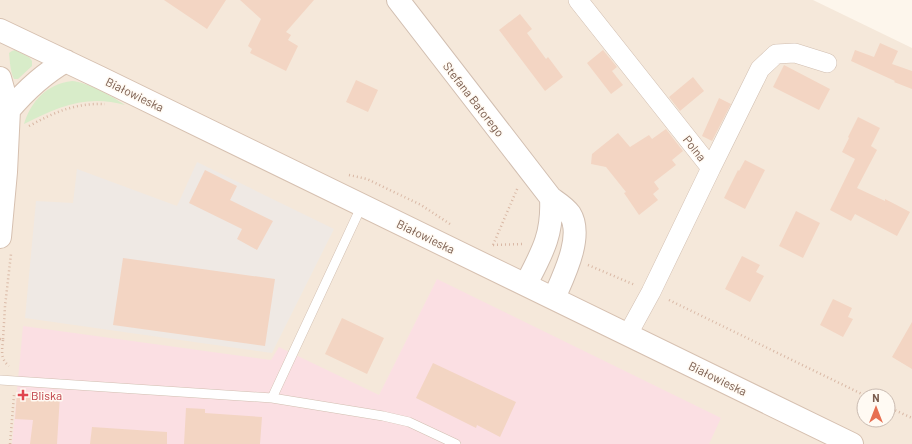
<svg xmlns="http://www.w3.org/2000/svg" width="912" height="444" font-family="Barlow,sans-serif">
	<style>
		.residential { fill: #f5e8da; fill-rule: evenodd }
		.industrial { fill: #efe9e4 }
		.medical { fill: #fbdfe3 }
		.green { fill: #d8ecc9 }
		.building { fill: #f3d5c3 }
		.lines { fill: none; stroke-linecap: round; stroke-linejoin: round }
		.service-casing { stroke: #d1beb0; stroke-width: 10 }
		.minor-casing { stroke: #d1beb0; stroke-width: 20 }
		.tertiary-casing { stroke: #d1beb0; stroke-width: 24 }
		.secondary-casing { stroke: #d6c0b0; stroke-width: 24 }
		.path { stroke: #d9b8a5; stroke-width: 2.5; stroke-dasharray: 1 3; stroke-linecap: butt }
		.service { stroke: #fff; stroke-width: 9 }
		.minor { stroke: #fff; stroke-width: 19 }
		.tertiary { stroke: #fff; stroke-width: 22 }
		.secondary { stroke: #fff; stroke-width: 22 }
		.health-dot { fill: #e0444e; stroke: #fffaf3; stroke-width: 1.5 }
		.labels { text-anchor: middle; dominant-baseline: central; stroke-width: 3; stroke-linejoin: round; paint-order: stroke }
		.street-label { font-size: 12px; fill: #7a5c4d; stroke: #fffaf3 }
		.health-label { font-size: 12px; fill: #be3a42; stroke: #fffaf3; text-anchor: start }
	</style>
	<rect width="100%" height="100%" fill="#fdf6ec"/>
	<path class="residential" d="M 0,0 L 813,0 L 912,48 L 912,444 L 0,444 ZM 864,396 L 888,396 L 888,420 L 864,420 Z"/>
	<path class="industrial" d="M 197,162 L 334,229 L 272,353 L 25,318 L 36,201 L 73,203 L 77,169 L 177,206 Z"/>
	<path class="medical" d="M 437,279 L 721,418 L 709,444 L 12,444 L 23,326 L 271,360 L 279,347 L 379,395 Z"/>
	<path class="green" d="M 15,50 L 29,57 L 32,61 L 32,66 L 18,79 L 14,79 C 10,71 10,61 9,53 L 12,51 Z
		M 72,81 C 87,82 112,96 125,105 C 87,94 57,107 24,124 C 31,101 47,84 72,81 Z"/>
	<path class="building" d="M 164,0 L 226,0 L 207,29 Z
		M 240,0 L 314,0 L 286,32 L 291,35 L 288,40 L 298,46 L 286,71 L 250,53 L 252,49 L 248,46 L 261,19 Z
		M 520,14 L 532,29 L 527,33 L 546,59 L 548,57 L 563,77 L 545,91 L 499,30 Z
		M 880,43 L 898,51 L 892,64 L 912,71 L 912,89 L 894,82 L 895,81 L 851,61 L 855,50 L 874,57 Z
		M 603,50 L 617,67 L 612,71 L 623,85 L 611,94 L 587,63 Z
		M 784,65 L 830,89 L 819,110 L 773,87 Z
		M 693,77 L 704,91 L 680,111 L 669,97 Z
		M 356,80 L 378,90 L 368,112 L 346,102 Z
		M 719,98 L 731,104 L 712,141 L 702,136 Z
		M 858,117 L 880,128 L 871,146 L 877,150 L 857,188 L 885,201 L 885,199 L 910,212 L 897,236 L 855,214 L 851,221 L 830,210 L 855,159 L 842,152 L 849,138 L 848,137 Z
		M 666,129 L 683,151 L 672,160 L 676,165 L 654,182 L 659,189 L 653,194 L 658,200 L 639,215 L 624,193 L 626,192 L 606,167 L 591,164 L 592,154 L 618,133 L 630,147 L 649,135 L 652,139 Z
		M 745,160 L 765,170 L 745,209 L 724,198 L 738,170 L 739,171 Z
		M 205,170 L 237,186 L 230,200 L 273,221 L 257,250 L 237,239 L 242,229 L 189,203 Z
		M 796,211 L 820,223 L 803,258 L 779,246 Z
		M 742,256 L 760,265 L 756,272 L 764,276 L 750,302 L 725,289 Z
		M 123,258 L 275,279 L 265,346 L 113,325 Z
		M 833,299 L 852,308 L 848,317 L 853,319 L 843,337 L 820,325 Z
		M 342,318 L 384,338 L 367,374 L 325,354 Z
		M 912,322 L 912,369 L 892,357 Z
		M 433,363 L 516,402 L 500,437 L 477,425 L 476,428 L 416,398 Z
		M 17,392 L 60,395 L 57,444 L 30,444 L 33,420 L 15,419 Z
		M 186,408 L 205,409 L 205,413 L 262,417 L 260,444 L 184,444 Z
		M 92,427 L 167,432 L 167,444 L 90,444 Z"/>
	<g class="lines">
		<defs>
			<path id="service" d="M 0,380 L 272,398 L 383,416 L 409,422 L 456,444
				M 272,398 L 362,205"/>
			<path id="minor" d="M 578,0 L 711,168 L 651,292 L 628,334
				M 711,168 L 760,69 L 776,54 L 795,53 L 827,63"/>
			<path id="tertiary" d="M 398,0 L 551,198 C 558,203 565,207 570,214 C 584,236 563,277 554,298
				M 526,284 C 542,253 553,235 551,198"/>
			<path id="secondary" d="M 0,30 L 101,78 L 852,444
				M 0,78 L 9,110 L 6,172 L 0,237
				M 9,110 C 26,90 43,74 66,61"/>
		</defs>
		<use href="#service" class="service-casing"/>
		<use href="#minor" class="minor-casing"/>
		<use href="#tertiary" class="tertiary-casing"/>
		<use href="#secondary" class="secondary-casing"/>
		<path class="path" d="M 29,126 C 55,112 75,103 105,104
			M 349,175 L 367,179 L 421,205 L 450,224
			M 493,245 L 522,244
			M 493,245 L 518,187
			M 588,265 L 635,285
			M 669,300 L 866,396
			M 0,339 L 3,340 L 5,306 L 11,254
			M 3,340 C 2,350 0,359 9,366
			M 888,407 L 912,418
			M 10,444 L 14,395"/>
		<use href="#service" class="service"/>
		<use href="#minor" class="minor"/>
		<use href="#tertiary" class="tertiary"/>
		<use href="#secondary" class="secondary"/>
	</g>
	<path class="health-dot" d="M21 389h4v4h4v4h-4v4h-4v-4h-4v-4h4z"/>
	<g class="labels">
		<g class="street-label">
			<text transform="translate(135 94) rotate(26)">Białowieska</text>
			<text transform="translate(474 99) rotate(52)">Stefana Batorego</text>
			<text transform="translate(695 148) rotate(52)">Polna</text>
			<text transform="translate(426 236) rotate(26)">Białowieska</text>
			<text transform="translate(718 378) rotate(26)">Białowieska</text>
		</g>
		<g class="health-label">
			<text x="31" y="395">Bliska</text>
		</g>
	</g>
	<g transform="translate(876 408)"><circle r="19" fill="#fffaf3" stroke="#cabbb1"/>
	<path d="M0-3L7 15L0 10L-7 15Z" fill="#e76f51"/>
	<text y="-6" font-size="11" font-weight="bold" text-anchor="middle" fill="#7a5c4d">N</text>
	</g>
</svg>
